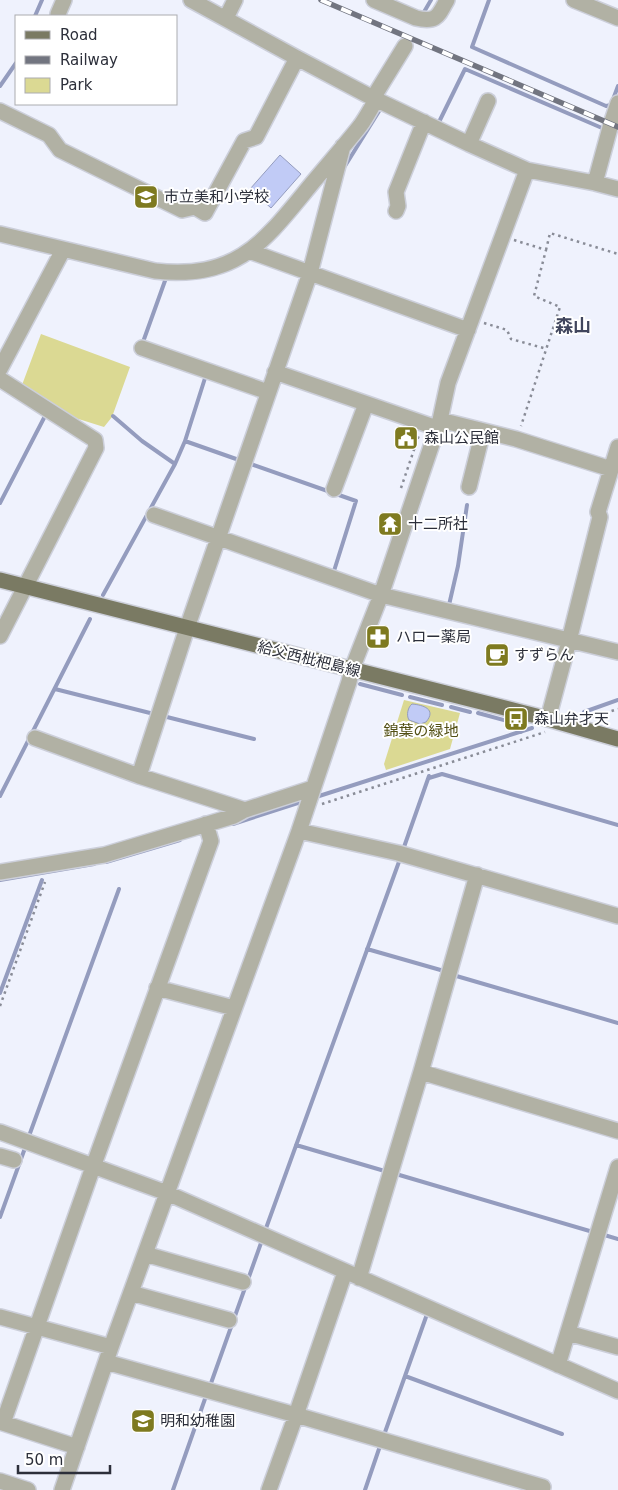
<svg xmlns="http://www.w3.org/2000/svg" width="618" height="1490" font-family="'DejaVu Sans','Noto Sans JP',sans-serif">
	<style>
		.green { fill: #dbd993 }
		.water { fill: #c1cbf6; stroke: #949cbe }
		.lines { fill: none; stroke-linecap: round; stroke-linejoin: round }
		.stream { stroke: #949cbe; stroke-width: 4 }
		.minor-casing { stroke: #cccfda; stroke-width: 18 }
		.major-casing { stroke: #cccfda; stroke-width: 18 }
		.path { stroke: #898c97; stroke-width: 2.5; stroke-dasharray: 2.5 4; stroke-linecap: butt }
		.minor { stroke: #b1b1a4; stroke-width: 15 }
		.major { stroke: #7a7a63; stroke-width: 15 }
		.rail-casing { stroke: #727580; stroke-width: 5.5 }
		.rail { stroke: #fff; stroke-width: 4; stroke-dasharray: 11; stroke-linecap: butt }
		.labels { text-anchor: middle; dominant-baseline: central; stroke-width: 4; stroke-linejoin: round; paint-order: stroke }
		.poi-label { font-size: 15px; fill: #2c2f3a; stroke: #fff; text-anchor: start }
		.street-label { font-size: 15px; fill: #2c2f3a; stroke: #fff }
		.park-label { font-size: 15px; fill: #524f14; stroke: #fff }
		.quarter-label { font-size: 18px; font-weight: bold; fill: #41465d; stroke: #fff }
	</style>
	<rect width="100%" height="100%" fill="#eff2fd"/>
	<path class="green" d="M 41,334 L 130,367 L 112,417 L 104,427 L 69,416 L 22,385 Z
		M 404,700 L 460,713 L 450,749 L 386,770 L 384,764 Z"/>
	<path class="water" d="M 280,155 L 301,174 L 271,208 L 250,189 Z
		M 412,704 C 423,705 437,709 426,722 L 420,724 L 409,720 C 406,715 408,707 412,704 Z"/>
	<g class="lines">
		<path class="stream" d="M 489,0 L 472,47 L 606,106 L 611,105 L 618,86
			M 424,12 L 431,0
			M 35,16 L 42,0
			M 0,86 L 16,63
			M 439,122 L 465,69 L 602,128
			M 345,166 L 381,108
			M 146,343 L 143,342 L 166,278 L 170,278
			M 113,416 L 142,441 L 175,464
			M 185,441 L 239,460
			M 249,467 L 251,464 L 356,501 L 334,571 L 337,573
			M 0,503 L 45,416
			M 103,595 L 175,464 L 185,441 L 206,375
			M 449,605 L 458,566 L 467,505
			M 360,684 L 402,695
			M 55,689 L 154,714
			M 410,697 L 442,705
			M 451,707 L 470,712
			M 584,712 L 618,700
			M 478,713 L 518,724 L 521,732
			M 163,715 L 163,716 L 254,739
			M 429,778 L 442,774 L 618,825
			M 0,796 L 90,619
			M 316,797 L 532,728
			M 233,824 L 304,801
			M 404,847 L 429,776
			M 106,862 L 180,840
			M 0,880 L 94,864
			M 367,949 L 444,971
			M 453,977 L 453,975 L 618,1023
			M 0,993 L 42,880
			M 29,1136 L 119,889
			M 296,1145 L 388,1172
			M 396,1174 L 593,1232
			M 0,1217 L 25,1148
			M 265,1231 L 400,859
			M 601,1234 L 618,1239
			M 405,1376 L 562,1434
			M 210,1386 L 261,1243
			M 384,1435 L 426,1317
			M 173,1490 L 206,1396
			M 365,1490 L 380,1446"/>
		<defs>
			<path id="minor" d="M 191,0 L 297,58 L 373,98 L 469,144 L 527,170 L 595,183 L 618,189
				M 374,0 L 416,18 C 437,23 438,16 447,0
				M 574,0 L 618,18
				M 58,14 L 64,0
				M 226,18 L 235,0
				M 373,98 L 405,46
				M 0,111 L 49,135 L 60,150 L 182,210 L 195,207 L 205,213 L 244,141 L 256,137 L 297,58
				M 469,144 L 488,101
				M 595,183 L 611,124 L 618,103
				M 396,211 L 398,206 L 396,192 L 424,122
				M 0,234 L 155,271 C 240,280 265,240 314,181 C 329,163 345,145 360,126 C 366,118 371,108 376,100
				M 249,251 L 468,330
				M 142,348 L 268,392
				M 0,369 L 63,250
				M 275,372 L 437,428
				M 0,379 L 95,440 L 96,448 L 0,636
				M 440,420 L 516,439 L 611,469
				M 469,487 L 483,431
				M 334,489 L 366,404
				M 154,515 L 381,595 L 618,652
				M 548,719 L 569,641 L 600,517 L 598,512 L 618,447
				M 35,738 L 139,776
				M 313,788 L 245,810 L 139,776 L 187,628 L 310,273 L 343,146
				M 299,831 L 398,853 L 618,916
				M 0,872 L 104,855 L 234,816 L 245,810
				M 157,988 L 234,1008
				M 421,1072 L 618,1131
				M 0,1132 L 167,1193 L 618,1391
				M 0,1156 L 14,1160
				M 145,1254 L 243,1282
				M 359,1278 L 421,1072 L 477,875
				M 131,1293 L 229,1320
				M 0,1317 L 111,1347
				M 568,1333 L 618,1347
				M 106,1362 L 296,1415 L 345,1272
				M 558,1365 L 618,1167
				M 77,1447 L 3,1423 L 93,1167 L 211,841 L 206,824
				M 0,1481 L 28,1490
				M 62,1490 L 111,1347 L 299,831 L 349,682 L 352,669 L 381,595 L 440,420 L 448,383 L 527,170
				M 269,1490 L 296,1415 L 543,1487"/>
			<path id="major" d="M 0,580 L 548,719 L 618,739"/>
		</defs>
		<use href="#minor" class="minor-casing"/>
		<use href="#major" class="major-casing"/>
		<path class="path" d="M 514,240 L 546,250 L 534,296 L 560,307 L 521,426
			M 546,250 L 550,233 L 618,254
			M 484,323 L 507,330 L 511,339 L 547,349
			M 401,488 L 419,435
			M 593,717 L 618,709
			M 322,804 L 545,732
			M 0,1006 L 45,882"/>
		<use href="#minor" class="minor"/>
		<use href="#major" class="major"/>
		<defs>
			<path id="rail" d="M 321,0 L 618,127"/>
		</defs>
		<use href="#rail" class="rail-casing"/>
		<use href="#rail" class="rail"/>
	</g>
	<defs>
		<symbol id="school-square" viewBox="-11 -11 22 22"><rect x="-9" y="-9" width="18" height="18" rx="4" fill="#7e7a20" stroke="#fff"/><path d="M0-5L7-2L0 1L-7-2ZM-4 1L0 2.5L4 1V4Q0 6-4 4Z" fill="#fff"/></symbol>
		<symbol id="civic-square" viewBox="-11 -11 22 22"><rect x="-9" y="-9" width="18" height="18" rx="4" fill="#7e7a20" stroke="#fff"/><path d="M-.6-6.5H3V-4.5H.6V-3L4-1V1h2V6H-6V1h2V-1L-.6-3ZM-1.2 2.5V6h2.4V2.5Z" fill="#fff"/></symbol>
		<symbol id="temple-square" viewBox="-11 -11 22 22"><rect x="-9" y="-9" width="18" height="18" rx="4" fill="#7e7a20" stroke="#fff"/><path d="M0-6L5-2H3V0L6.5 2.5H4V6H1.5V3h-3V6H-4V2.5H-6.5L-3 0V-2H-5Z" fill="#fff"/></symbol>
		<symbol id="pharmacy-square" viewBox="-11 -11 22 22"><rect x="-9" y="-9" width="18" height="18" rx="4" fill="#7e7a20" stroke="#fff"/><path d="M-2-6h4v4h4v4h-4v4h-4v-4h-4v-4h4Z" fill="#fff"/></symbol>
		<symbol id="cafe-square" viewBox="-11 -11 22 22"><rect x="-9" y="-9" width="18" height="18" rx="4" fill="#7e7a20" stroke="#fff"/><path d="M-5.5-4.5H6V0H3Q3 3.5 0 3.5H-2.5Q-5.5 3.5-5.5 0ZM3-3.2v2h1.7v-2ZM-6 4.5H4V6H-6Z" fill="#fff"/></symbol>
		<symbol id="bus-square" viewBox="-11 -11 22 22"><rect x="-9" y="-9" width="18" height="18" rx="4" fill="#7e7a20" stroke="#fff"/><path d="M-5-6H5V4H4V6H2V4H-2V6H-4V4H-5ZM-3.5-4V0h7V-4ZM-3.5 1.2v1.5H-2V1.2ZM2 1.2v1.5H3.5V1.2Z" fill="#fff"/></symbol>
	</defs>
	<g fill-rule="evenodd">
		<use href="#school-square" x="132" y="183" width="28" height="28"/>
		<use href="#civic-square" x="392" y="424" width="28" height="28"/>
		<use href="#temple-square" x="376" y="510" width="28" height="28"/>
		<use href="#pharmacy-square" x="364" y="623" width="28" height="28"/>
		<use href="#cafe-square" x="483" y="641" width="28" height="28"/>
		<use href="#bus-square" x="502" y="705" width="28" height="28"/>
		<use href="#school-square" x="129" y="1407" width="28" height="28"/>
	</g>
	<g class="labels">
		<g class="poi-label">
			<text x="164" y="197">市立美和小学校</text>
			<text x="424" y="438">森山公民館</text>
			<text x="408" y="524">十二所社</text>
			<text x="396" y="637">ハロー薬局</text>
			<text x="514" y="655">すずらん</text>
			<text x="534" y="719">森山弁才天</text>
			<text x="160" y="1421">明和幼稚園</text>
		</g>
		<g class="street-label">
			<text transform="translate(309 659) rotate(14)">給父西枇杷島線</text>
		</g>
		<g class="park-label">
			<text x="421" y="731">錦葉の緑地</text>
		</g>
		<g class="quarter-label">
			<text x="573" y="325">森山</text>
		</g>
	</g>
	<rect x="15" y="15" width="162" height="90" fill="#ffffff" stroke="#abacb0"/>
	<rect x="25" y="31" width="25" height="8" fill="#7a7a63" stroke="#abacb0"/>
	<text x="60" y="40" font-size="15" fill="#2c2f3a">Road</text>
	<rect x="25" y="56" width="25" height="8" fill="#727580" stroke="#abacb0"/>
	<text x="60" y="65" font-size="15" fill="#2c2f3a">Railway</text>
	<rect x="25" y="78" width="25" height="15" fill="#dbd993" stroke="#abacb0"/>
	<text x="60" y="90" font-size="15" fill="#2c2f3a">Park</text>
	<path d="M18 1465v8h92v-8" fill="none" stroke="#2c2f3a" stroke-width="2.5"/>
	<text x="25" y="1465" font-size="15" fill="#2c2f3a" stroke="#ffffff" stroke-width="4" paint-order="stroke">50 m</text>
</svg>
